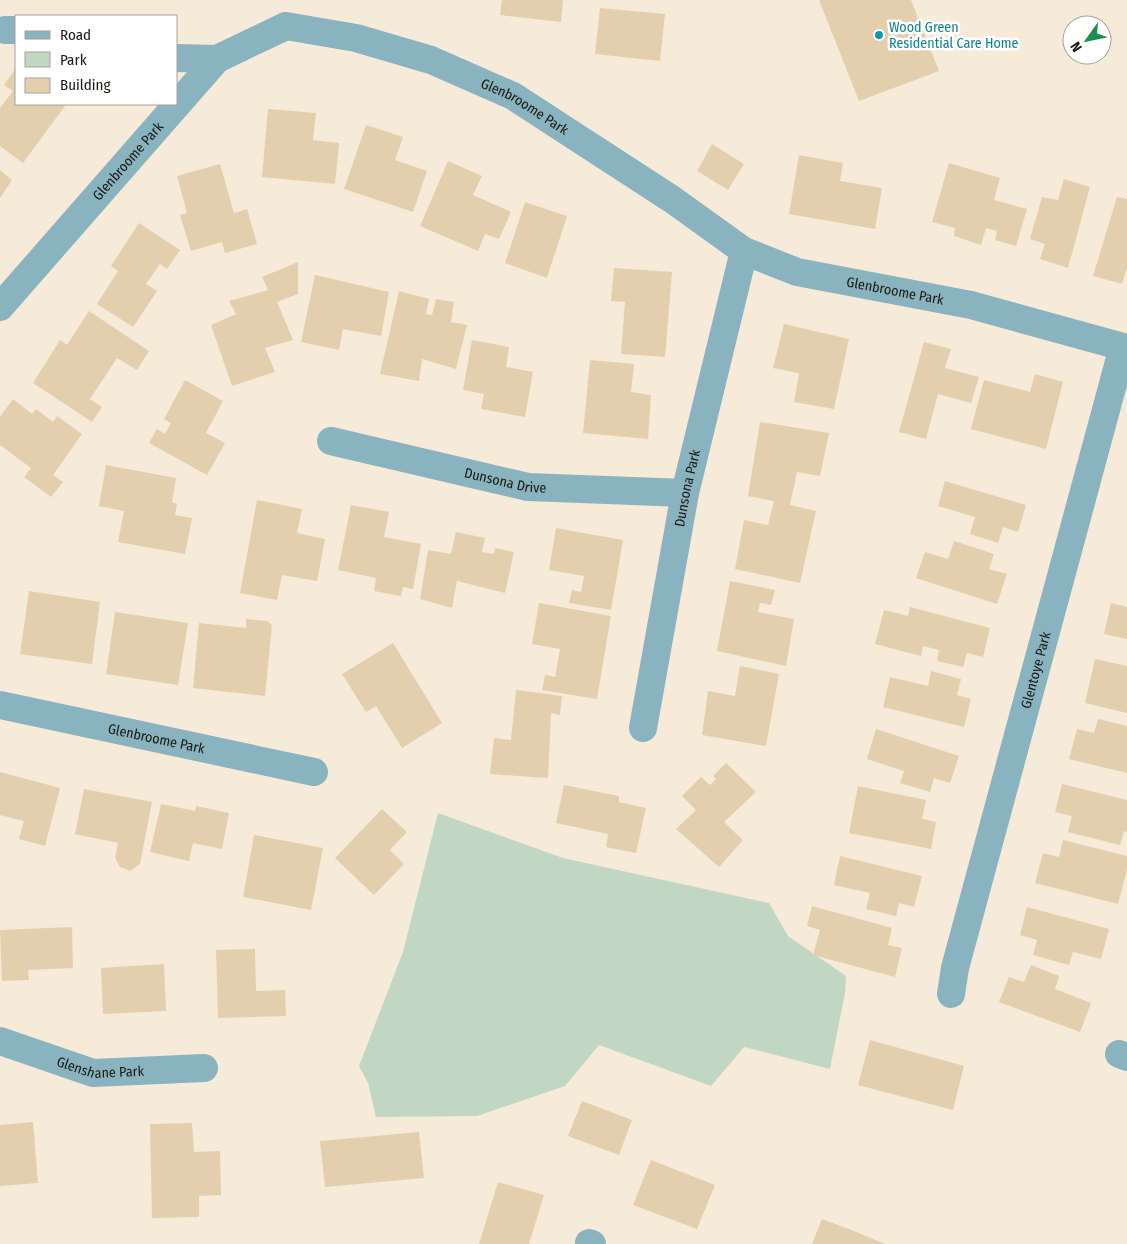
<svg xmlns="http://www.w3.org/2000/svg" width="1127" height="1244" font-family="'Fira Sans Condensed',sans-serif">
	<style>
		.green { fill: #c2d6c4 }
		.building { fill: #e3cfae }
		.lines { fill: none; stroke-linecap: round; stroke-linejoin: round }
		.minor { stroke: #88b3bf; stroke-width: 28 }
		.culture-dot { fill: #0f9aa8; stroke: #fff; stroke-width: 2 }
		.labels { text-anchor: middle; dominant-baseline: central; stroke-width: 5; stroke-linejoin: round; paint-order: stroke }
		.culture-label { font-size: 14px; fill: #0d838f; stroke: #fff; text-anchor: start }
		.street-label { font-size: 14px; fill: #1b1710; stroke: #fff }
	</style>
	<rect width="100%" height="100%" fill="#f6ebd8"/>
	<path class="green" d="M 438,813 L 563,858 L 769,903 L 788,936 L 846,976 L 845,993 L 830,1069 L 744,1047 L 711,1086 L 599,1045 L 565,1086 L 477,1116 L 376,1117 L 368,1083 L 359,1066 L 403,952 Z"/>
	<path class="building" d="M 502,0 L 563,0 L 561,22 L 500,15 Z
		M 819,0 L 911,0 L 939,71 L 859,101 Z
		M 600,8 L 665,14 L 660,61 L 595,54 Z
		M 16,68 L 16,104 L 63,104 L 65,106 L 23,163 L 0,146 L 0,108 L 13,91 L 4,85 Z
		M 268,109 L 316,113 L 313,140 L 339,143 L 335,184 L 262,177 Z
		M 366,125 L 403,137 L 395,160 L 427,171 L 413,212 L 344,189 Z
		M 712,144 L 744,164 L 728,190 L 697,171 Z
		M 799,155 L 843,163 L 840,181 L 882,188 L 875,229 L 789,214 Z
		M 448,161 L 482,176 L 473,195 L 511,212 L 499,239 L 485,234 L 478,251 L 420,226 Z
		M 949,163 L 1000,178 L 994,200 L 1027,209 L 1016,246 L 995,240 L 997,231 L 986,228 L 981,245 L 954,236 L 955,228 L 932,222 Z
		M 220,164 L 234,213 L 247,209 L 257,244 L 225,253 L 222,242 L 191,251 L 180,215 L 187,213 L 177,176 Z
		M 0,170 L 12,180 L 0,198 Z
		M 1064,179 L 1090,187 L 1068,268 L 1040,259 L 1045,244 L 1030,239 L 1042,197 L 1058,200 Z
		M 1117,197 L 1127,199 L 1127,267 L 1122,284 L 1093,276 Z
		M 525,202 L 567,216 L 547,278 L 505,263 Z
		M 139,223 L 180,250 L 167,269 L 160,264 L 146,284 L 157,291 L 133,327 L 97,304 L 118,271 L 111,266 Z
		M 298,262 L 298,294 L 277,302 L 293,340 L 265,348 L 275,372 L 232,386 L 211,325 L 236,314 L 229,301 L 268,290 L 262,277 Z
		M 614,268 L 672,272 L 665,357 L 621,354 L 625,302 L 611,301 Z
		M 315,275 L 389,292 L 381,336 L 343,329 L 339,350 L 301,342 Z
		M 399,291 L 429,299 L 426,314 L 432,315 L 436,299 L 454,302 L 451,322 L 467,325 L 456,369 L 422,359 L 419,381 L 380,374 Z
		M 89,311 L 149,351 L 137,370 L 117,358 L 90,399 L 102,407 L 92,422 L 33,383 L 60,340 L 67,345 Z
		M 784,324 L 849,339 L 834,409 L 794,402 L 799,373 L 773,368 Z
		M 472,340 L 509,347 L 506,367 L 533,372 L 525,417 L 481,409 L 484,394 L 463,390 Z
		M 924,342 L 951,349 L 945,368 L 979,377 L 971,403 L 938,394 L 926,439 L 899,432 Z
		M 590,360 L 634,364 L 631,392 L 651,395 L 648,439 L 583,433 Z
		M 1035,374 L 1063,382 L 1046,449 L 971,429 L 984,380 L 1030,392 Z
		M 185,380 L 223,401 L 206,433 L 225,443 L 207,475 L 149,443 L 157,429 L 165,434 L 171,423 L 164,419 Z
		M 13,399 L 32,414 L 36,409 L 53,422 L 57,416 L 82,434 L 53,475 L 63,482 L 51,497 L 24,477 L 31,468 L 0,445 L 0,417 Z
		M 760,422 L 829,433 L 820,476 L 797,472 L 790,505 L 816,511 L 800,583 L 735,569 L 744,520 L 768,525 L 774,501 L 748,496 Z
		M 106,465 L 176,478 L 172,502 L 177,504 L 175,515 L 192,518 L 185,554 L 118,542 L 124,511 L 99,506 Z
		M 945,481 L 1026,505 L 1018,532 L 1003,527 L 998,543 L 970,534 L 975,517 L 938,506 Z
		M 257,500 L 302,509 L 297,533 L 325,539 L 317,581 L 282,575 L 277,600 L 240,593 Z
		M 351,505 L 389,512 L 384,537 L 421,544 L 413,589 L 403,587 L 401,596 L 374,591 L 376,578 L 338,570 Z
		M 556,528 L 623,540 L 611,610 L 569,603 L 572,590 L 581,592 L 584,576 L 549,570 Z
		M 456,532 L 485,538 L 482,552 L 494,554 L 495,548 L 514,552 L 505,593 L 457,581 L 452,608 L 420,599 L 428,550 L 451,554 Z
		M 954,541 L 994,554 L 989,569 L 1007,574 L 997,604 L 916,578 L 925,552 L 948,559 Z
		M 730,581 L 775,590 L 771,605 L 760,603 L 758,612 L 794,619 L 786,666 L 717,651 Z
		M 29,591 L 100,602 L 92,664 L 20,654 Z
		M 539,603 L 611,616 L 597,699 L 542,690 L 545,675 L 555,677 L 560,649 L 532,644 Z
		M 1111,603 L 1127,607 L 1127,639 L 1104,634 Z
		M 910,607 L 990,628 L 983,657 L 967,653 L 963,667 L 937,661 L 939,650 L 923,646 L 921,656 L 875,644 L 884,610 L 908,616 Z
		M 115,612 L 188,623 L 178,685 L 106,674 Z
		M 246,619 L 267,621 L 272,625 L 265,696 L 193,688 L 199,623 L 246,628 Z
		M 393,643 L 442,723 L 402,748 L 376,706 L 366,712 L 342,674 Z
		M 1095,659 L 1127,666 L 1127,713 L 1085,703 Z
		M 740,666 L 779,674 L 766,746 L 702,735 L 708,691 L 735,696 Z
		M 931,671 L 961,679 L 957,695 L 971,699 L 964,727 L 883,707 L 890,677 L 928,686 Z
		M 516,690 L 562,696 L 560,715 L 551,713 L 548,777 L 547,778 L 490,774 L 494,738 L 511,740 Z
		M 1098,719 L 1127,726 L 1127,773 L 1069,759 L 1077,729 L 1094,733 Z
		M 876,729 L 959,756 L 950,783 L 934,778 L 930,792 L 900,783 L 904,771 L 867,759 Z
		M 726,763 L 756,792 L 724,822 L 743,840 L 719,867 L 676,829 L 696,810 L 682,796 L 701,777 L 710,785 L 716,779 L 713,776 Z
		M 0,772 L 60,788 L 45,846 L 19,839 L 24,821 L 0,815 Z
		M 1062,784 L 1127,800 L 1127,832 L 1124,831 L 1120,845 L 1068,832 L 1072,816 L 1055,812 Z
		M 564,785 L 619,796 L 619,802 L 646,808 L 636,853 L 606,847 L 608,834 L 556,823 Z
		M 858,786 L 926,800 L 922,819 L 936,822 L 931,849 L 849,833 Z
		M 84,789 L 152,802 L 140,864 L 130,871 L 120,867 L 115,858 L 118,843 L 75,834 Z
		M 161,804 L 195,811 L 196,806 L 229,813 L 222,849 L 193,843 L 189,861 L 150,852 Z
		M 382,809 L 407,832 L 390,850 L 404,864 L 374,895 L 335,858 Z
		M 254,835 L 323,848 L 311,910 L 243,897 Z
		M 1063,840 L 1127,856 L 1127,870 L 1118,904 L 1035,883 L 1043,853 L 1059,857 Z
		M 840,856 L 922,876 L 914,907 L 899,903 L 896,916 L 866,909 L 870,893 L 834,885 Z
		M 812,906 L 892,928 L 888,945 L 902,948 L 895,977 L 813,955 L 820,930 L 807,926 Z
		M 1027,907 L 1109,929 L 1101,959 L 1073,952 L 1069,965 L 1033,955 L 1037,940 L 1020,935 Z
		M 72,927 L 73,968 L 28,970 L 29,980 L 2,981 L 0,930 Z
		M 255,949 L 256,991 L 285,990 L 286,1016 L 218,1018 L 216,950 Z
		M 164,964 L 166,1011 L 103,1014 L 101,968 Z
		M 1031,965 L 1059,976 L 1055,989 L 1091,1003 L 1080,1032 L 999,1002 L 1009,977 L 1024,982 Z
		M 870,1040 L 964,1066 L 953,1110 L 858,1085 Z
		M 582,1101 L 632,1120 L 619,1155 L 568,1136 Z
		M 33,1122 L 38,1183 L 0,1186 L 0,1125 Z
		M 192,1123 L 194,1152 L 220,1151 L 221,1195 L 199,1196 L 199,1217 L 152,1218 L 150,1124 Z
		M 419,1132 L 424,1178 L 325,1187 L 320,1141 Z
		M 651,1160 L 715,1185 L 697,1229 L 633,1205 Z
		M 498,1182 L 544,1195 L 529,1244 L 479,1244 Z
		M 822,1219 L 854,1231 L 885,1244 L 812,1244 Z"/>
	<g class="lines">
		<g class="minor">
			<path d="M 5,30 L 16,30"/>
			<path d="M 176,58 L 217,59"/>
			<path id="s1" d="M 0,307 L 217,59 L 286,26 L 356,38 L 431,60 L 513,96 L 673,200 L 744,251 L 797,272 L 971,305 L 1127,348"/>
			<path id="s2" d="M 331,441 L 528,487 L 685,493"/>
			<path id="s3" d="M 0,705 L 314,772"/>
			<path id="s4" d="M 643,728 L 685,493 L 744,251"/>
			<path id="s5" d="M 951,994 L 955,968 L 1123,347"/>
			<path id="s6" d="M 0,1041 L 93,1073 L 204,1068"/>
			<path d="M 1119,1054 L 1127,1057"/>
			<path d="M 589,1243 L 592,1244"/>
		</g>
	</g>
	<circle class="culture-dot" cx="879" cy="35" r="5"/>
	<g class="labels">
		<g class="culture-label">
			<text x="889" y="27">Wood Green<tspan x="889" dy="16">Residential Care Home</tspan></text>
		</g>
		<g class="street-label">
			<text stroke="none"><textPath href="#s1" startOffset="660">Glenbroome Park</textPath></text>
			<text stroke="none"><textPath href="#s1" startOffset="194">Glenbroome Park</textPath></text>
			<text stroke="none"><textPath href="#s1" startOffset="1080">Glenbroome Park</textPath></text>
			<text stroke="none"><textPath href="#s2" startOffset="179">Dunsona Drive</textPath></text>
			<text stroke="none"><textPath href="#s4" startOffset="244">Dunsona Park</textPath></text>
			<text stroke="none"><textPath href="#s5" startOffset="335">Glentoye Park</textPath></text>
			<text stroke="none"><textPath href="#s3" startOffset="160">Glenbroome Park</textPath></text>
			<text stroke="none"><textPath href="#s6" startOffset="105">Glenshane Park</textPath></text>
		</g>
	</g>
	<rect x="15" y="15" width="162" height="90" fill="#ffffff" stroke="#a4a29f"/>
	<rect x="25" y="31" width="25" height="8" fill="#88b3bf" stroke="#a4a29f"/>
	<text x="60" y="40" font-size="15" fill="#1b1710">Road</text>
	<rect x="25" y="52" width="25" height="15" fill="#c2d6c4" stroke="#a4a29f"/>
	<text x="60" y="65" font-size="15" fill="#1b1710">Park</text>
	<rect x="25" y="78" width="25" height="15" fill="#e3cfae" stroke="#a4a29f"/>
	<text x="60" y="90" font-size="15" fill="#1b1710">Building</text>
	<g transform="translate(1087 40) rotate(237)"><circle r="24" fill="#ffffff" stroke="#a4a29f"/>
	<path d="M0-4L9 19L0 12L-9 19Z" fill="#188f4a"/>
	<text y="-8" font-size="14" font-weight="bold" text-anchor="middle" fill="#1b1710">N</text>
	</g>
</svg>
